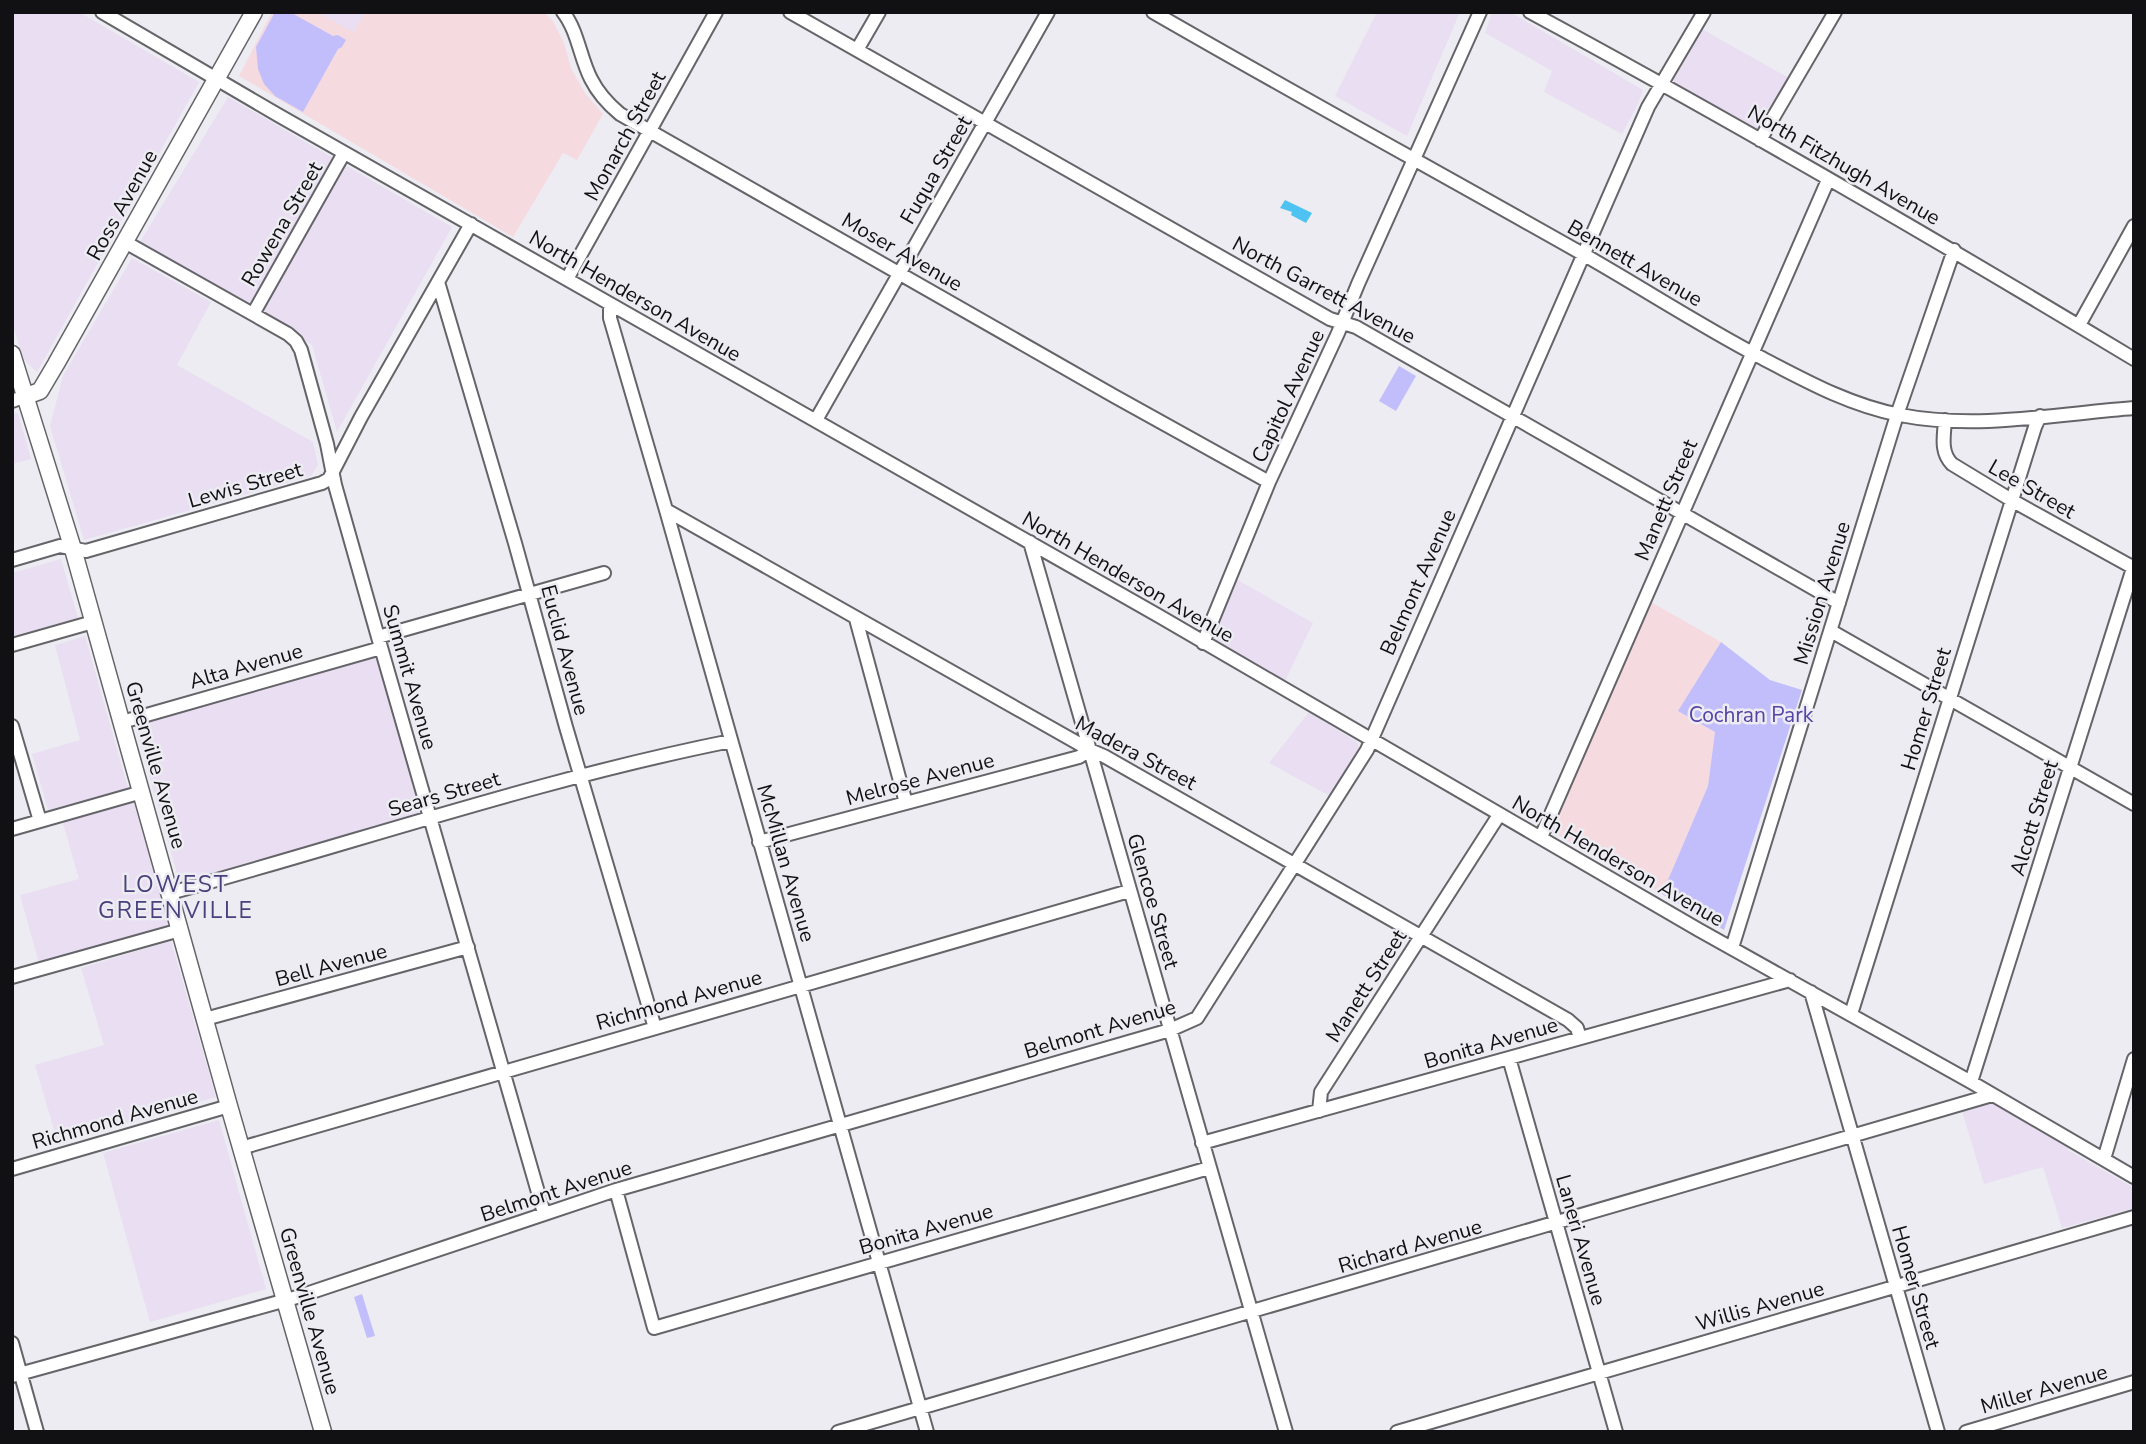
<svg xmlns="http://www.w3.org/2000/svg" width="2146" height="1444" font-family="'Nunito Sans',sans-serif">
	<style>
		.commercial { fill: #e9def2 }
		.education { fill: #f5dbe0 }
		.green { fill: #c2befb }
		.water { fill: #4ec3f2 }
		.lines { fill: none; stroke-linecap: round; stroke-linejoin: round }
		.minor-casing { stroke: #646469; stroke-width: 16 }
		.major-casing { stroke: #646469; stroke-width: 19 }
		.minor { stroke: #fff; stroke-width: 12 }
		.major { stroke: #fff; stroke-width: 16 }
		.labels { text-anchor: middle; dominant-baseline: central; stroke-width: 5; stroke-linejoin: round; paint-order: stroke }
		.street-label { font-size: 21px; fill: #111113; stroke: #ececf2 }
		.park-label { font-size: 21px; fill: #5542a5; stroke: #ececf2 }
		.neighbourhood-label { font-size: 23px; letter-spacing: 2px; fill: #4a407d; stroke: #ececf2 }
	</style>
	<rect width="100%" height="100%" fill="#ececf2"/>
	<path class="commercial" d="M 12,12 L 79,12 L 199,82 L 37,372 L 22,357 L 12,321 Z
		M 316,12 L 365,12 L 355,33 Z
		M 1377,12 L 1460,12 L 1407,136 L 1335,96 Z
		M 1492,12 L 1510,12 L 1643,90 L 1637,106 L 1622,134 L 1544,92 L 1552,71 L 1485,33 Z
		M 1702,29 L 1789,78 L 1760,130 L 1673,82 Z
		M 228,97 L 452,227 L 337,432 L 312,345 L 140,242 Z
		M 132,258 L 211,302 L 177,365 L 313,442 L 318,465 L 311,476 L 84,540 L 50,426 L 63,376 Z
		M 18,413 L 31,459 L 12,464 L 12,414 Z
		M 61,559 L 78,618 L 12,636 L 12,573 Z
		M 1236,579 L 1313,623 L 1283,685 L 1214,643 L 1211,637 Z
		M 85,636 L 128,788 L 48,810 L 32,754 L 80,740 L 55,645 Z
		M 376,657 L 421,816 L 180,884 L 135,725 Z
		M 1309,712 L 1357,742 L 1360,750 L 1330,796 L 1269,763 Z
		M 130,801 L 138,803 L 172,923 L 165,927 L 39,963 L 20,895 L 79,879 L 62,820 Z
		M 171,941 L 216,1097 L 58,1143 L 35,1065 L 104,1045 L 81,968 Z
		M 1992,1103 L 2069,1148 L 2068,1150 L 2134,1188 L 2134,1208 L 2062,1228 L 2043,1167 L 1984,1184 L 1962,1111 Z
		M 219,1120 L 266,1289 L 150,1322 L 103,1153 Z"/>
	<path class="education" d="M 272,12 L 316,12 L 354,32 L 365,12 L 544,12 L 553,21 L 564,43 L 571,68 L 585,93 L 603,114 L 577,160 L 563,153 L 513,237 L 239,76 Z
		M 1651,602 L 1721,642 L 1679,711 L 1715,732 L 1708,786 L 1662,894 L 1552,832 Z"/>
	<path class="green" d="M 275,12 L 290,12 L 333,36 L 338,35 L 346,40 L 342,47 L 338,49 L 303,112 L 275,96 L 264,84 L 258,69 L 256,47 Z
		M 1399,366 L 1416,376 L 1396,411 L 1379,401 Z
		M 1721,642 L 1770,680 L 1802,690 L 1724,930 L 1662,894 L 1708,786 L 1715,732 L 1678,711 Z
		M 362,1294 L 375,1336 L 367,1338 L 354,1297 Z"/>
	<path class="water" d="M 1285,200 L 1312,213 L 1306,223 L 1291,215 L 1292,212 L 1280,208 Z"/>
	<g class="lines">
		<defs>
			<path id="minor" d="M 102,12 L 278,115 L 1159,616 L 1699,930 L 1971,1082 L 2134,1177
				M 563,12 C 578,31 580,58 591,79 C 598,93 608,104 620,114 L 1114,396 L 1269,482
				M 790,12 L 1330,319 L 1356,327 L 1839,603
				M 1153,12 C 1295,94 1438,172 1581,253 C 1641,287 1699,325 1760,357 C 1806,381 1849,405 1900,415 C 1976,430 2057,414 2134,408
				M 1530,12 C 1734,122 1935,239 2134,359
				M 857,50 L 879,12
				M 1760,140 L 1835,12
				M 125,242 L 288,334 L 296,341 L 301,350 L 327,444 L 335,485 L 378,637 L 544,1213
				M 567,279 L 716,12
				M 438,282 L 515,543 L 566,727 L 655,1028
				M 610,305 L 610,318 L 666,510 L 927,1432
				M 253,314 L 344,153
				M 2079,325 L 2134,226
				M 12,401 L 26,396
				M 816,420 L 1048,12
				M 1945,420 C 1944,436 1940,452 1952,464 L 2013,501 L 2134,568
				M 666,510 L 1090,750 L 1104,756 L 1568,1020 L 1577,1028 L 1580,1038
				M 1030,542 L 1286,1432
				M 12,560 L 60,546 L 86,551 L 322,483 L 329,479 L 361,417 L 471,224
				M 856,619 L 906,803
				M 1831,631 L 2134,804
				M 378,637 L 604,573
				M 1203,643 L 1269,482 L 1338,333 L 1358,284 L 1480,12
				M 12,645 L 93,622
				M 122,722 L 381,648
				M 12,726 L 40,821
				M 12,829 L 142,792
				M 1541,837 L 1828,180
				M 759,842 L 1079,757 L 1090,750
				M 170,893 C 357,842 541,779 731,741
				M 1732,948 L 1897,415 L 1954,250
				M 12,977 L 180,930
				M 1811,992 L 1938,1432
				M 1851,1014 L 2035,427 L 2040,416
				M 205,1019 L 468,947
				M 1509,1058 L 1616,1432
				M 1971,1082 L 2134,565
				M 1319,1111 L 1321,1092 L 1499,815
				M 1202,1143 L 1790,980
				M 241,1148 L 1129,891
				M 2104,1159 L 2134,1059
				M 12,1169 L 229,1106
				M 616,1190 L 654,1328 L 1209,1168
				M 12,1343 L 37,1432
				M 12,1376 L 297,1297 L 616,1190 L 1170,1030 L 1197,1018 L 1367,750 L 1648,107 L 1704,12
				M 838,1432 L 1992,1095
				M 1397,1432 L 2134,1217
				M 1966,1432 L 2134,1382"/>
			<path id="major" d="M 12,354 L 73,549 L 229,1106 L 323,1432
				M 26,396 L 40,391 L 56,364 L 254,12"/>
		</defs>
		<use href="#minor" class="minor-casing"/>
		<use href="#major" class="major-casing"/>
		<use href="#minor" class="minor"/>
		<use href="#major" class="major"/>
	</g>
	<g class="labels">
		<g class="street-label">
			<text transform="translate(625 136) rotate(-61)">Monarch Street</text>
			<text transform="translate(1844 165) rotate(30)">North Fitzhugh Avenue</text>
			<text transform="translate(936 170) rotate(-60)">Fuqua Street</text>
			<text transform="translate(122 205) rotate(-61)">Ross Avenue</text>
			<text transform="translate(282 224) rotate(-60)">Rowena Street</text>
			<text transform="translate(902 252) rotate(30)">Moser Avenue</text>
			<text transform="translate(1635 263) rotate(30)">Bennett Avenue</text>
			<text transform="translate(1324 290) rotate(28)">North Garrett Avenue</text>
			<text transform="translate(635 296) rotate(30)">North Henderson Avenue</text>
			<text transform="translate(1288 396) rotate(-65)">Capitol Avenue</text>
			<text transform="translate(245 485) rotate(-16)">Lewis Street</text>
			<text transform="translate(2032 489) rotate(30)">Lee Street</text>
			<text transform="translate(1666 500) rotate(-67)">Manett Street</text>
			<text transform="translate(1128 577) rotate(30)">North Henderson Avenue</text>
			<text transform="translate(1418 582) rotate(-66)">Belmont Avenue</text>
			<text transform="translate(1822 593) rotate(-73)">Mission Avenue</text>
			<text transform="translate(565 650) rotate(75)">Euclid Avenue</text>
			<text transform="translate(246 666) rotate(-16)">Alta Avenue</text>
			<text transform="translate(410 677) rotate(74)">Summit Avenue</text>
			<text transform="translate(1926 709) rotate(-73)">Homer Street</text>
			<text transform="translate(1136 753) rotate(28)">Madera Street</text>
			<text transform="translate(156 765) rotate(74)">Greenville Avenue</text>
			<text transform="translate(920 779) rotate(-15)">Melrose Avenue</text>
			<text transform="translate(444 794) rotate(-16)">Sears Street</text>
			<text transform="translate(2034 818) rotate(-73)">Alcott Street</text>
			<text transform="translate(1618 861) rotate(30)">North Henderson Avenue</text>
			<text transform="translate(786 863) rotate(74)">McMillan Avenue</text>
			<text transform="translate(1153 901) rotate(74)">Glencoe Street</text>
			<text transform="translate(331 965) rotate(-15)">Bell Avenue</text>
			<text transform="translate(1366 986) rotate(-57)">Manett Street</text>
			<text transform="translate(679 1000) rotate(-16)">Richmond Avenue</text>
			<text transform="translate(1100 1029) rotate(-17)">Belmont Avenue</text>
			<text transform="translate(1491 1043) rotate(-16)">Bonita Avenue</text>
			<text transform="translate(115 1119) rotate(-16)">Richmond Avenue</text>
			<text transform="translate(556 1191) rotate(-18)">Belmont Avenue</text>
			<text transform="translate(926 1229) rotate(-16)">Bonita Avenue</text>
			<text transform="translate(1581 1240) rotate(74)">Laneri Avenue</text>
			<text transform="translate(1410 1246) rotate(-16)">Richard Avenue</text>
			<text transform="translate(1916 1287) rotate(74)">Homer Street</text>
			<text transform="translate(1760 1306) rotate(-16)">Willis Avenue</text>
			<text transform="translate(310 1311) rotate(74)">Greenville Avenue</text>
			<text transform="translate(2044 1389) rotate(-16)">Miller Avenue</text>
		</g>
		<g class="park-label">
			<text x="1751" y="715">Cochran Park</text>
		</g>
		<g class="neighbourhood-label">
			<text x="176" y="884">LOWEST<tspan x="176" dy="26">GREENVILLE</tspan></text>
		</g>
	</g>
	<rect width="2146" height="1444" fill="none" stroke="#111113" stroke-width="28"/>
</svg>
